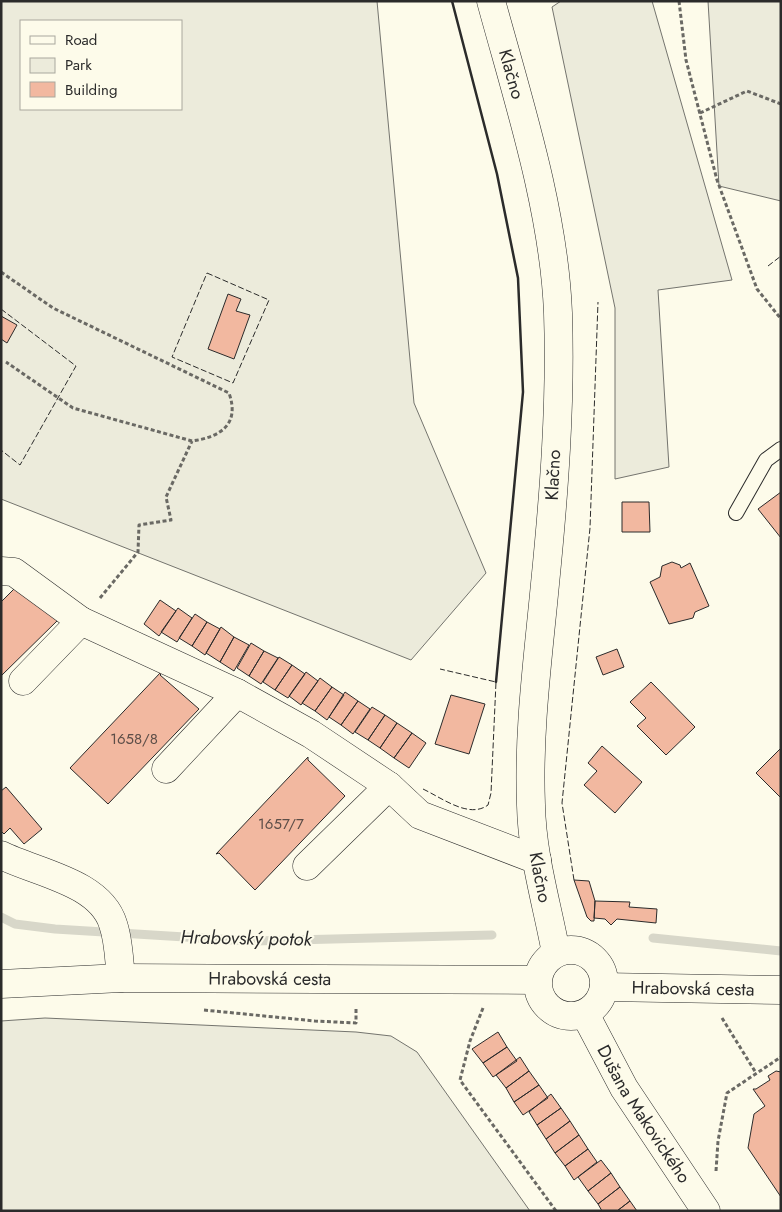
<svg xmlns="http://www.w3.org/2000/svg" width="782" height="1212" font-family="Jost,sans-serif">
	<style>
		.green { fill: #ecebdb; stroke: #74746e; fill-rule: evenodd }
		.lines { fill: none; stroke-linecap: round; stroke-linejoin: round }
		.stream { stroke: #d8d7c9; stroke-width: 9 }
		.building { fill: #f2b8a0; stroke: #2b2b2b }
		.lane-casing { stroke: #2b2b2b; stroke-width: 16 }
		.street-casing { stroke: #2b2b2b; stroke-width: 29 }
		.path { stroke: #6a6964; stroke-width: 3; stroke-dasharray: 4 2.5; stroke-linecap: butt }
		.lane { stroke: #fdfbea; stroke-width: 14 }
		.street { stroke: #fdfbea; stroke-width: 28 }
		.fence { stroke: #2b2b2b; stroke-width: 1; stroke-dasharray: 6 2.5; stroke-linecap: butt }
		.wall { stroke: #2b2b2b; stroke-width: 2.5 }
		.labels { text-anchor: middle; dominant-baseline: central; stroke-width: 4; stroke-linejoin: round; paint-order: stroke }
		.number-label { font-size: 15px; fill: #5d4e48 }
		.street-label { font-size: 18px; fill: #2b2b2b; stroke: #fdfbea }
		.water-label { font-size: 19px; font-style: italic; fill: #2b2b2b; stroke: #fdfbea }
	</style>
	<rect width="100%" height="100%" fill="#fdfbea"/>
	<path class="green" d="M 1,1 L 377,1 L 414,403 L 486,573 L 411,660 L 1,499 ZM 21,21 L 181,21 L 181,109 L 21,109 Z
		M 561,1 L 652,1 L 732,280 L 658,290 L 669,467 L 615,479 L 615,308 L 552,7 Z
		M 708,1 L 781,1 L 781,201 L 719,186 Z
		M 45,1018 L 356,1032 L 391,1036 L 417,1052 L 530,1211 L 1,1211 L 1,1021 Z"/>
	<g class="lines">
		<path class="stream" d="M 1,917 L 15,924 L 55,929 L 250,941 L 492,935
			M 653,938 L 781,951"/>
	</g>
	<path class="building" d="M 228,294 L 241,299 L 236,311 L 250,315 L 234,359 L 208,349 Z
		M 1,316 L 17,325 L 7,343 L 1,339 Z
		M 781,492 L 781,538 L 758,509 Z
		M 622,502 L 649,502 L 650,532 L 622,532 Z
		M 672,562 L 680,565 L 681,568 L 690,563 L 709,606 L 695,612 L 693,618 L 669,624 L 650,582 L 660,577 L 662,566 Z
		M 22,581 L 59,619 L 1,676 L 1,602 Z
		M 160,600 L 176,611 L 159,636 L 144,624 Z
		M 178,608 L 192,618 L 177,642 L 161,632 Z
		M 195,614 L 207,622 L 192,646 L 179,638 Z
		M 207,622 L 220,629 L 205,655 L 192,646 Z
		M 221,627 L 234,637 L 220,662 L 206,653 Z
		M 234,637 L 249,645 L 234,671 L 220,662 Z
		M 251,643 L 264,651 L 249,676 L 237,668 Z
		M 617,649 L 624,667 L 603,675 L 596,657 Z
		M 264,651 L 278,658 L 261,684 L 249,676 Z
		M 279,657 L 292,665 L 275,690 L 263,682 Z
		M 292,665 L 305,674 L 288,698 L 275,690 Z
		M 161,672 L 162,673 L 160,675 L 199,709 L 108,804 L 70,768 Z
		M 306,672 L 318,681 L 301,705 L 289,696 Z
		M 320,678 L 332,687 L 315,711 L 302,703 Z
		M 651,682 L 695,727 L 666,755 L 637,726 L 646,718 L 630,702 Z
		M 332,687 L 344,695 L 327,720 L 315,711 Z
		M 345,692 L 358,701 L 341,725 L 329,717 Z
		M 451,695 L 485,704 L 469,754 L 435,744 Z
		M 358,701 L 370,709 L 353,734 L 341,725 Z
		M 372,707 L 385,715 L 368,740 L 355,732 Z
		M 385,715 L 397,723 L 380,748 L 368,740 Z
		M 397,723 L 412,733 L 394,758 L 380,748 Z
		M 412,733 L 426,743 L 409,768 L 394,758 Z
		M 602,746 L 642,782 L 615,813 L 584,785 L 597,771 L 588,763 Z
		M 781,748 L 781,798 L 756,773 Z
		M 308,757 L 308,760 L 345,796 L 255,890 L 219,853 L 216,854 Z
		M 6,787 L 42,829 L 24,844 L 10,828 L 4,834 L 1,831 L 1,791 Z
		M 574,880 L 589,881 L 595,901 L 594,921 L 591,921 L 587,917 Z
		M 595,901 L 630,902 L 629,907 L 657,909 L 656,923 L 617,919 L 611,925 L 605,919 L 594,918 Z
		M 498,1032 L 507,1047 L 483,1063 L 472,1049 Z
		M 507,1047 L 517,1061 L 493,1077 L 483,1063 Z
		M 520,1057 L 529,1071 L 506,1088 L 496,1075 Z
		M 529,1071 L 539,1085 L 514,1102 L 506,1088 Z
		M 776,1071 L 781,1072 L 781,1197 L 748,1148 L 754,1114 L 765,1106 L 753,1089 L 756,1089 L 770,1080 L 768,1076 Z
		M 539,1085 L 548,1098 L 523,1115 L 514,1102 Z
		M 551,1094 L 561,1108 L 537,1125 L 529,1112 Z
		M 561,1108 L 570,1121 L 546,1139 L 537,1125 Z
		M 570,1121 L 579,1135 L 555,1153 L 546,1139 Z
		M 579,1135 L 588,1149 L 565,1166 L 555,1153 Z
		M 588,1149 L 597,1162 L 574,1180 L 565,1166 Z
		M 601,1160 L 611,1173 L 588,1191 L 578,1177 Z
		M 611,1173 L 620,1187 L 598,1204 L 588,1191 Z
		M 620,1187 L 630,1201 L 617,1211 L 602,1211 L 598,1204 Z
		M 630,1201 L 637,1211 L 617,1211 Z"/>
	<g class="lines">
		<defs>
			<path id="lane" d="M 736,513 L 766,460 L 781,449"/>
			<g id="street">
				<path id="s1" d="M 491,1 C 518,100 554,210 558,313 C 561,403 554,494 545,584 C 538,658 528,731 531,805 C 532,856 547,904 556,953"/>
				<path d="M 1,571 L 14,572 L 81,621"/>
				<path d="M 23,681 L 81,621 L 237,693"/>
				<path d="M 166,769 L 237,693 L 311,734 L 389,786"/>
				<path d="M 1,855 C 37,873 100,882 113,924 C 119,941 119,961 121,978"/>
				<path d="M 307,866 L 389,786 L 420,815 L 537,860"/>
				<circle cx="571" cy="983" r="33"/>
				<path id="s2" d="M 1,984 L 121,978 L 537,980"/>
				<path id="s3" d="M 604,987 L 781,990"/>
				<path id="s4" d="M 585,1014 L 624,1088 L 706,1211"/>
			</g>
		</defs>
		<use href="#lane" class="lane-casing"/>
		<use href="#street" class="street-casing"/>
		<path class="path" d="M 679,1 L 686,60 L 717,180 L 757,289 L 781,319
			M 700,113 L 747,91 L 781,104
			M 1,272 L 53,308 L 229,393 C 240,424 221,437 192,441 L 73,408 L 6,362
			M 100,598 L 138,552 L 139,525 L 171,520 L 166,497 L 192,441
			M 483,1008 L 470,1041 L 460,1080 L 556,1211
			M 204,1010 L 315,1021 L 356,1023 L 356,1007
			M 722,1018 L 756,1073
			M 716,1171 L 718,1141 L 727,1093 L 781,1057"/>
		<use href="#lane" class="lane"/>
		<use href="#street" class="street"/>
		<path class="fence" d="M 768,266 L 781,256
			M 207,273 L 269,300 L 233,383 L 172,357 Z
			M 1,309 L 76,366 L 20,465 L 1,450
			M 423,789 C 442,798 469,819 488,805 L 491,793 L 496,682 L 440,669
			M 574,880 L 562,803 L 590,528 L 598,302"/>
		<path class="wall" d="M 452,1 L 497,174 L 518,278 L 523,392 L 496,682"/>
	</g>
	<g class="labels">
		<g class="number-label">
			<text x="134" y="739">1658/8</text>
			<text x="281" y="824">1657/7</text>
		</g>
		<g class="street-label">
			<text stroke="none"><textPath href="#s1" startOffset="76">Klačno</textPath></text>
			<text transform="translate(553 475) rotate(-87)">Klačno</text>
			<text stroke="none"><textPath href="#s1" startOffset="886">Klačno</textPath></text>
			<text stroke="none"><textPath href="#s2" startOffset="269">Hrabovská cesta</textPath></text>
			<text stroke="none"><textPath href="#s3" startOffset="89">Hrabovská cesta</textPath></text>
			<text stroke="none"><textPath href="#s4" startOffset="116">Dušana Makovického</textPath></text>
		</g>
		<g class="water-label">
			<text transform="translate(246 938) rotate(1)">Hrabovský potok</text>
		</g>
	</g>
	<rect width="782" height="1212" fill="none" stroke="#2b2b2b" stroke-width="5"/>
	<rect x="20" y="20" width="162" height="90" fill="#fdfbea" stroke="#a9a89e"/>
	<rect x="30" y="36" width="25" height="8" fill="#fdfbea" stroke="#a9a89e"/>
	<text x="65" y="45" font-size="15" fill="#2b2b2b">Road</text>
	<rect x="30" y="58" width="25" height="15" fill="#ecebdb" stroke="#a9a89e"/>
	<text x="65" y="70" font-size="15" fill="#2b2b2b">Park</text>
	<rect x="30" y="82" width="25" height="15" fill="#f2b8a0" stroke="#a9a89e"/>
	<text x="65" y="95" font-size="15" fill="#2b2b2b">Building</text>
</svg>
